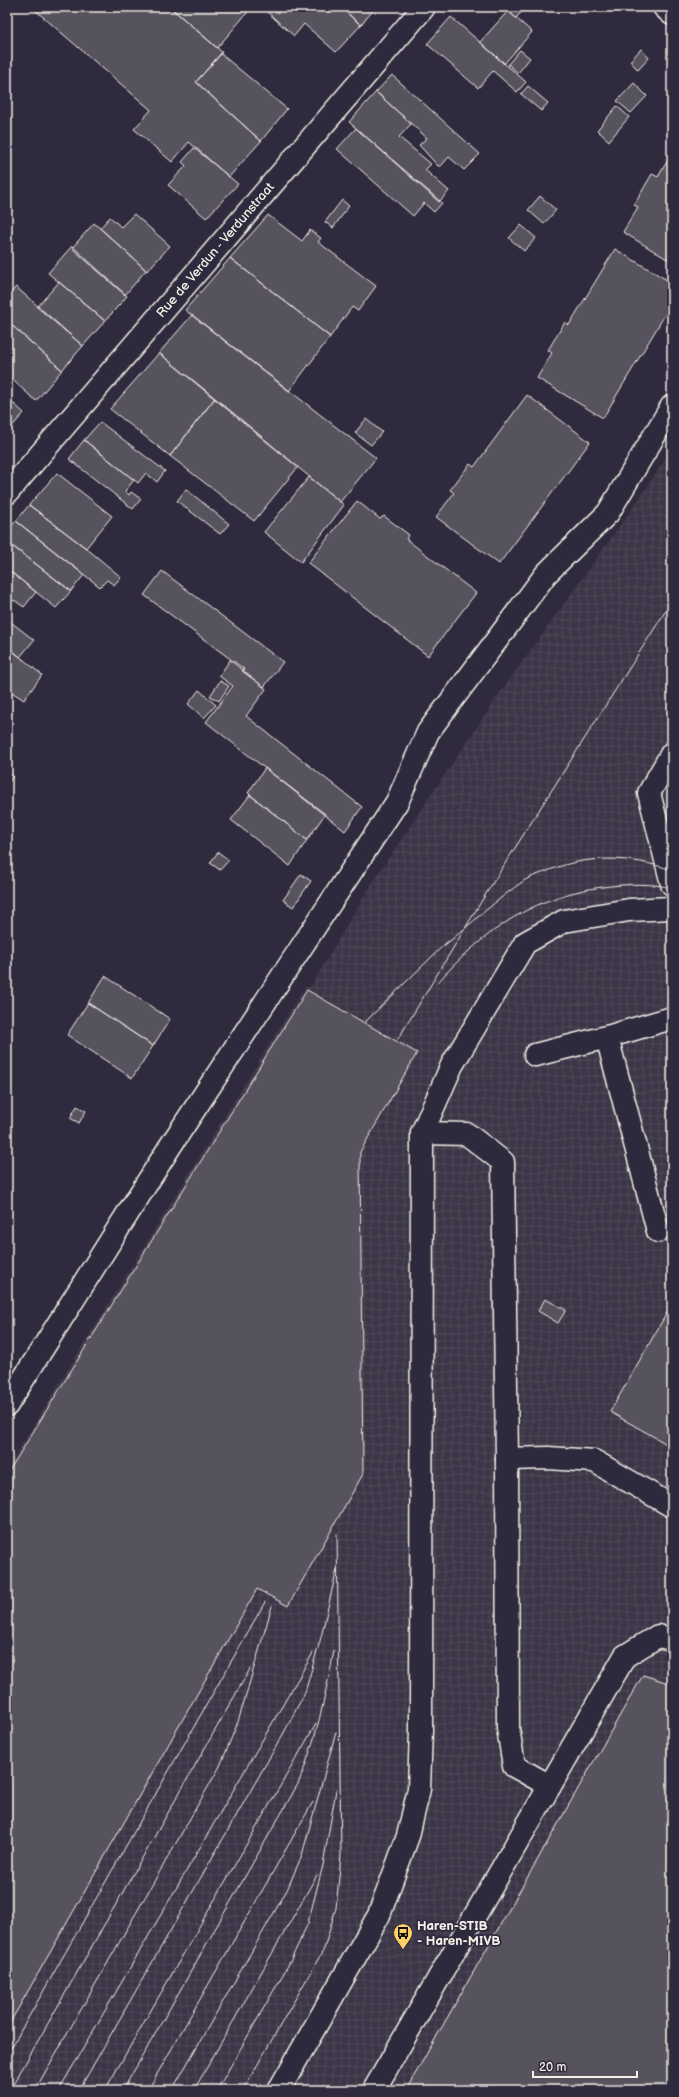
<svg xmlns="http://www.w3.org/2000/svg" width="679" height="2097" font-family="'Balsamiq Sans',sans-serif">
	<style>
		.industrial { fill: url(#industrial-grid) }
		.building { fill: #56525f; stroke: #f4f1e8 }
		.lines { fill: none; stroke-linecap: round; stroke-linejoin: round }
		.minor-casing { stroke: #f4f1e8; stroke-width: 25 }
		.minor { stroke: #2f2a3d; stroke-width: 22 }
		.tram { stroke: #f4f1e8; stroke-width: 1 }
		.labels { text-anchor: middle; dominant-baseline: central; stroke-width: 3.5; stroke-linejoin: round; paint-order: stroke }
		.street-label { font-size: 13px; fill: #f4f1e8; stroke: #2f2a3d }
		.poi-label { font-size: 13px; font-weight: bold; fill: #f4f1e8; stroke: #2f2a3d; text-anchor: start }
	</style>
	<defs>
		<pattern id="industrial-grid" width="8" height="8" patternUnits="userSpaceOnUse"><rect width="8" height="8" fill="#3b3647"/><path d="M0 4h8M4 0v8" fill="none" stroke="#4e4a59"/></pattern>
	</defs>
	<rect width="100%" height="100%" fill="#2f2a3d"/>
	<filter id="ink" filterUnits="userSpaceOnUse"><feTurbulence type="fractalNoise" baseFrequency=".025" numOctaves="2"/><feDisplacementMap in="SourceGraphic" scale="8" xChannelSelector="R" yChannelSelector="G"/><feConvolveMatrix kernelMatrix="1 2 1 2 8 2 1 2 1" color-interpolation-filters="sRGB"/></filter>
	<g filter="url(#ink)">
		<path class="industrial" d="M 672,449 L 672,2090 L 7,2090 L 7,1468 L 304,988 L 311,986 L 370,886 L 495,700 L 632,509 Z"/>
		<path class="building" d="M 36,7 L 170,7 L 222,52 L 196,82 L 261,141 L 229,177 L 189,142 L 172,162 L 134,129 L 151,110 L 35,10 Z
			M 170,7 L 252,7 L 217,48 Z
			M 269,7 L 340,7 L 361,25 L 336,52 L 304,24 L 294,36 L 266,11 Z
			M 340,7 L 376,7 L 361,25 Z
			M 504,7 L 526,7 L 516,18 Z
			M 508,11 L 532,32 L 504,64 L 480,42 Z
			M 451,17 L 526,82 L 517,92 L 493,71 L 478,88 L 427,44 Z
			M 641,49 L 649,58 L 638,70 L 630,61 Z
			M 520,50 L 530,58 L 518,73 L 508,64 Z
			M 221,54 L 287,109 L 261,141 L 196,82 Z
			M 392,75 L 480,154 L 464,170 L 449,157 L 441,166 L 438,166 L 419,145 L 427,138 L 376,92 Z
			M 634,83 L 647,96 L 631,113 L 617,101 Z
			M 528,86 L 548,103 L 541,111 L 521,94 Z
			M 376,92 L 411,124 L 399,137 L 431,164 L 425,170 L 449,191 L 439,202 L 349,122 Z
			M 617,106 L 629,117 L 609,141 L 597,130 Z
			M 356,128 L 442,203 L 434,212 L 424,203 L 413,216 L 337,149 Z
			M 194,148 L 238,184 L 206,218 L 168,185 L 186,166 L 182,162 Z
			M 672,153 L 672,262 L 623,232 L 638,207 L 634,205 L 652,174 L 658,177 Z
			M 540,196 L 556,210 L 544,224 L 528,210 Z
			M 342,200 L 349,206 L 333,228 L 325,222 Z
			M 134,214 L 170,246 L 147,271 L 100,228 L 110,217 L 121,227 Z
			M 268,215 L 302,241 L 310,230 L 321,238 L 318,242 L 376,286 L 358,311 L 352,307 L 330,337 L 230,258 Z
			M 94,223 L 146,270 L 125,295 L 72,248 Z
			M 521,225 L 536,238 L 524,251 L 509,238 Z
			M 72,246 L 127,296 L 105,321 L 48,273 Z
			M 615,249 L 672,283 L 672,303 L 603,418 L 537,378 L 552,353 L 548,350 L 565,322 L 569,325 Z
			M 230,258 L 330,337 L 289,391 L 185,310 Z
			M 59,282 L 105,321 L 83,346 L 37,307 Z
			M 16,287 L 83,346 L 62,370 L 7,321 L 7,297 Z
			M 192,315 L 376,458 L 340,502 L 159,353 Z
			M 7,321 L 62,370 L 36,401 L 7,375 L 7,364 L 11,360 L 7,357 Z
			M 159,353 L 215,398 L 170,456 L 110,409 Z
			M 527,395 L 590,442 L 499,564 L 436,517 L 454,493 L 450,490 L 470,464 L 474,467 Z
			M 7,398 L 24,413 L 7,432 Z
			M 215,398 L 298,467 L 254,521 L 170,456 Z
			M 366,419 L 382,432 L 371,445 L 355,433 Z
			M 100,422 L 165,471 L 157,482 L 146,473 L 138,483 L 84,440 Z
			M 84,440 L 134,480 L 125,491 L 129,495 L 131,492 L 141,499 L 133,509 L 69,459 Z
			M 57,473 L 112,516 L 86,548 L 29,505 Z
			M 309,477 L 344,505 L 301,562 L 264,532 Z
			M 186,489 L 229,524 L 220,534 L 177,501 Z
			M 357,501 L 380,519 L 384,516 L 409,535 L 406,539 L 476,593 L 428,656 L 308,563 Z
			M 29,505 L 86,548 L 121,577 L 114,585 L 107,580 L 100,587 L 16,521 Z
			M 16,521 L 84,575 L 71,591 L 7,542 L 7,531 Z
			M 7,542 L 71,591 L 56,608 L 7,569 Z
			M 7,569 L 36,592 L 24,607 L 14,600 L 7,608 Z
			M 162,571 L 283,662 L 264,687 L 242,671 L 244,669 L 144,595 Z
			M 7,619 L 34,640 L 20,657 L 7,646 Z
			M 7,646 L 42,675 L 24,700 L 7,689 Z
			M 230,660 L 266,689 L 246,716 L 362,807 L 345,831 L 206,722 L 233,686 L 219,676 Z
			M 220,681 L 229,686 L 219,701 L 210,696 Z
			M 199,690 L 216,705 L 204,718 L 188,704 Z
			M 265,768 L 325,814 L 307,840 L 248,793 Z
			M 7,772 L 13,776 L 7,785 Z
			M 250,795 L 307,840 L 290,866 L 231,820 Z
			M 218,852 L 229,860 L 220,870 L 210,863 Z
			M 301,874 L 311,881 L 293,907 L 283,900 Z
			M 105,976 L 170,1019 L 153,1046 L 88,1003 Z
			M 307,990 L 417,1053 L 360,1152 L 363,1474 L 288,1606 L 257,1589 L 7,2028 L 7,1474 Z
			M 88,1003 L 153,1046 L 132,1078 L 67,1035 Z
			M 77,1106 L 86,1111 L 79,1123 L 70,1118 Z
			M 545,1299 L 566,1310 L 558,1323 L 538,1311 Z
			M 672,1304 L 672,1447 L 610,1412 Z
			M 643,1675 L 672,1684 L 672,2090 L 406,2090 Z"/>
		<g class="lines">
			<defs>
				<g id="minor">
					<path d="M 664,7 L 672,14"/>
					<path id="s1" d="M 7,493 L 424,7"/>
					<path d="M 672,753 L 649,793 L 672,884"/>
					<path d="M 535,1055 L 607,1037"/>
					<path d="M 422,1133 L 467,1134 L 503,1162 L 507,1459 L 548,1458 L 594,1461 L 672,1506"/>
					<path d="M 658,1231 L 607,1037 L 672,1018"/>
					<path d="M 7,1405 L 169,1148 L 397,802 L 428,732 L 546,574 L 608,513 L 672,406"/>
					<path d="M 507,1459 L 508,1728 L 514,1766 L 550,1786"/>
					<path d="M 279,2090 L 379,1915 L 408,1836 L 419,1789 L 421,1730 L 422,1133 L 452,1065 L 525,943 L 564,921 L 629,910 L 672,908"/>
					<path d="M 374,2090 L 625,1656 L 658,1636 L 672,1639"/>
				</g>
			</defs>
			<use href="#minor" class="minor-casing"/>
			<use href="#minor" class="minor"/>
			<path class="tram" d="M 445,945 C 471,924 497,899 525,880 C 531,877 538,874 545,872 C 586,854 630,856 672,870
				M 437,983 C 486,929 537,893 611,886 C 631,884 652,883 672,888
				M 365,1022 L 448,941
				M 398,1039 L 487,892 L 672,601
				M 7,2055 L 265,1602
				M 10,2090 L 250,1669
				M 35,2090 L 220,1766 L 238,1722 L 272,1606
				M 59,2090 L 313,1653
				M 79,2090 L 286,1729 L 305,1692 L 320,1641 L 337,1569
				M 105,2090 L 316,1724
				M 123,2090 L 298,1784 C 316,1741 325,1697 334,1651
				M 148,2090 L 313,1802
				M 172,2090 L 287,1890 L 302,1855 L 336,1732
				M 194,2090 L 317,1875
				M 217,2090 L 290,1962 L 308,1923 L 323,1865 L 336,1790
				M 243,2090 L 324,1949 L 336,1908 L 341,1856 L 337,1534"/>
		</g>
	</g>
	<defs>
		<symbol id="bus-pin" viewBox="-11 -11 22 30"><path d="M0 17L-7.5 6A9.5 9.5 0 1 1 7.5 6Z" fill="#ffd166" stroke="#2f2a3d"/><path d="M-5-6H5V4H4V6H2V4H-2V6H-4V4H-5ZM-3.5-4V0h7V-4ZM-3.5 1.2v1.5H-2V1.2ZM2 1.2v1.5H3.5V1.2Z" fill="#111"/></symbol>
	</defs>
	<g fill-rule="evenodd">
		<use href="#bus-pin" x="392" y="1922" width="22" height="30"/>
	</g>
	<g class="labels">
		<g class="street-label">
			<text stroke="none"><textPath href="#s1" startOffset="320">Rue de Verdun - Verdunstraat</textPath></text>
		</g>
		<g class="poi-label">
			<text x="417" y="1926">Haren-STIB<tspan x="417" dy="15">- Haren-MIVB</tspan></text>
		</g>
	</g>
	<rect width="679" height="2097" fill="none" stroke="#2f2a3d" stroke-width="24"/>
	<rect x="12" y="12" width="655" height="2073" fill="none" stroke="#f4f1e8" stroke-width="1.5" filter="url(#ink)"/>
	<path d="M533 2071v6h104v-6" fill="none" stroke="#f4f1e8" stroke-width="2"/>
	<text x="539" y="2071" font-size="12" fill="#f4f1e8" stroke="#2f2a3d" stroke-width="3" paint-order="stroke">20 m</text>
</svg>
